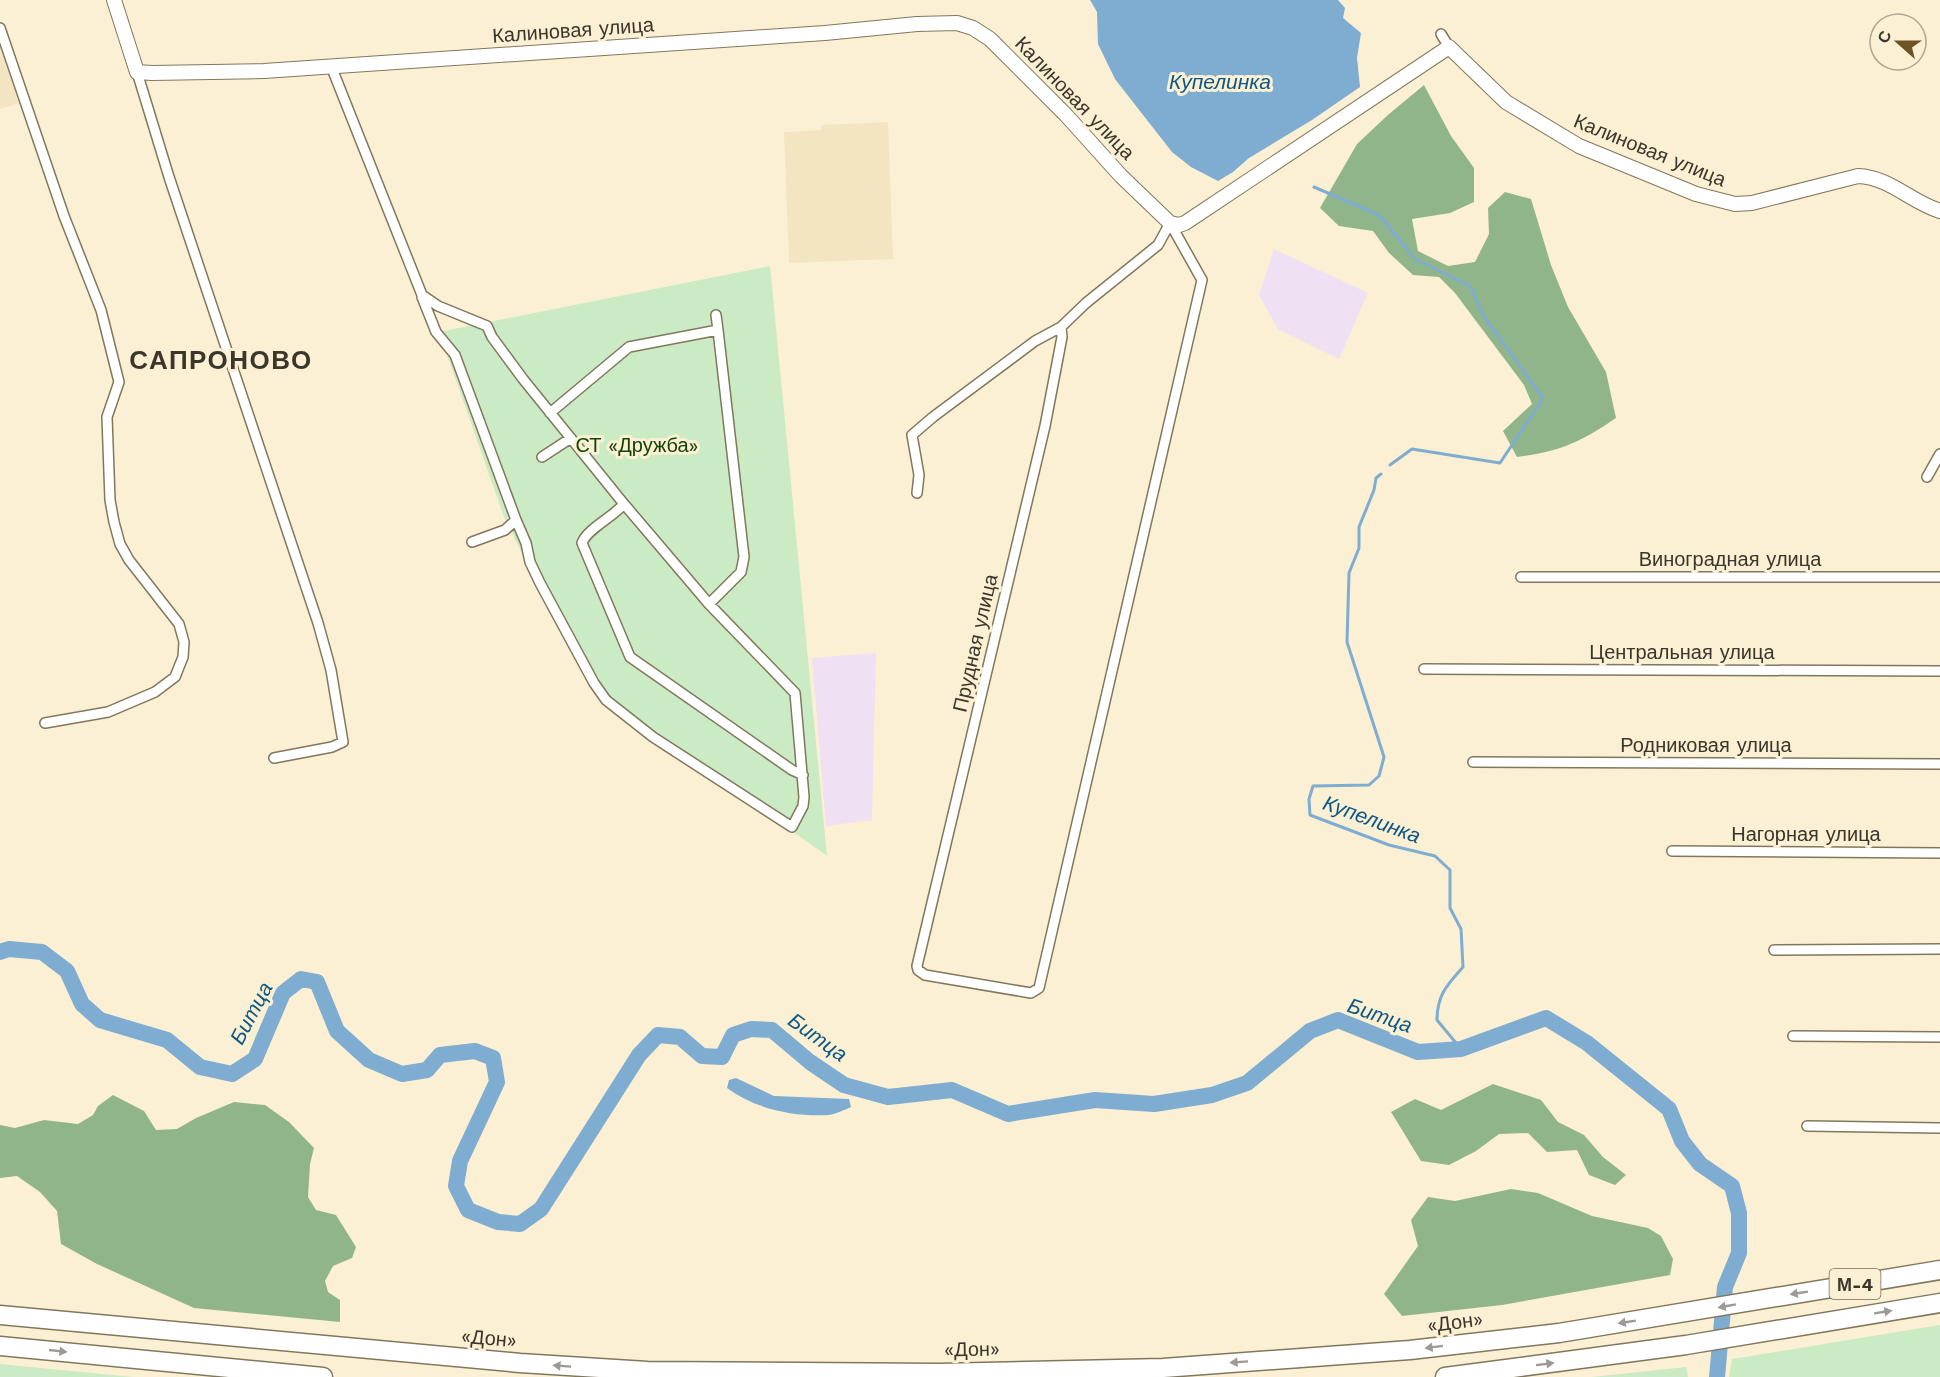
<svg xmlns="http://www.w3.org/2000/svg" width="1940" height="1377" font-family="'Work Sans',sans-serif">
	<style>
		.built { fill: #f3e5c1 }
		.industrial { fill: #f0e0f3 }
		.green { fill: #cbebc5 }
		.forest { fill: #91b58a }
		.water { fill: #7facd1 }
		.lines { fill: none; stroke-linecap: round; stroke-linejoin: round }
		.stream { stroke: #7facd1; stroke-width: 3 }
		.river { stroke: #7facd1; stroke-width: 16 }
		.street-casing { stroke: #81775d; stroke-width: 12 }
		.secondary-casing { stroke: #81775d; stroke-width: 16 }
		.highway-casing { stroke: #81775d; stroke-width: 21 }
		.street { stroke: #fff; stroke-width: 9 }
		.secondary { stroke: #fff; stroke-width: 14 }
		.highway { stroke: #fff; stroke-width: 18 }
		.oneway { fill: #9d9a95 }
		.labels { text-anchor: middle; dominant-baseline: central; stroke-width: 6; stroke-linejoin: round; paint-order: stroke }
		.shield { fill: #fbf0d3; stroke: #756e5d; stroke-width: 1.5 }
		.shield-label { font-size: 18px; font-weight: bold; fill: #3b362b }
		.street-label { font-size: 20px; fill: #3b362b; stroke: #fbf0d3 }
		.park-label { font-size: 20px; fill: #134407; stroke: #fbf0d3 }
		.water-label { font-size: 21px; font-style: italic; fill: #0d5786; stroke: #fbf0d3 }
		.district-label { font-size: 26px; font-weight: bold; letter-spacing: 1.5px; fill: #3b362b; stroke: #fbf0d3 }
	</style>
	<rect width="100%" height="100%" fill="#fbf0d3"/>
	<path class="built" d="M 0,36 L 22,102 L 0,109 Z
		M 888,122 L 893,259 L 789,263 L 784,132 L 821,130 L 822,125 Z"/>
	<path class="industrial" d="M 1274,249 L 1368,293 L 1339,359 L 1278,329 L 1259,295 Z
		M 876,653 L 872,820 L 826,826 L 812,658 Z"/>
	<path class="green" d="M 770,266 L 827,856 L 609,699 L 542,594 L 504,517 L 439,332 Z
		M 1940,1325 L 1940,1377 L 1729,1377 L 1732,1359 Z
		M 0,1364 L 133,1377 L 0,1377 Z
		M 1686,1367 L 1688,1377 L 1592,1377 Z"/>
	<path class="forest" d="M 1424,85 L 1451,136 L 1474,168 L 1474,202 L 1450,213 L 1412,219 L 1418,251 L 1448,266 L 1475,262 L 1489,234 L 1488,208 L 1505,192 L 1531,199 L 1551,265 L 1568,307 L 1606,372 L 1616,418 C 1581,442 1559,452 1517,457 L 1503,431 L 1532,404 L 1524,385 L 1455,293 L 1439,277 L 1413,275 L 1389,253 L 1373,231 L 1339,226 L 1320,208 L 1357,144 L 1389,114 Z
		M 1493,1084 L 1541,1100 L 1558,1122 L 1584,1135 L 1603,1157 L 1626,1175 L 1615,1185 L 1589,1175 L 1577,1150 L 1547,1152 L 1528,1133 L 1499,1134 L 1476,1151 L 1449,1165 L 1421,1161 L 1391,1112 L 1415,1099 L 1441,1110 Z
		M 113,1095 L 144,1111 L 156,1130 L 177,1129 L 196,1118 L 234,1102 L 265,1105 L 289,1122 L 314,1148 L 310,1164 L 308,1197 L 316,1210 L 336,1215 L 356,1247 L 352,1258 L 333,1266 L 325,1281 L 328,1292 L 340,1300 L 340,1322 L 194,1308 L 97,1264 L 61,1244 L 57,1211 L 40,1192 L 17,1176 L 0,1178 L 0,1125 L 15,1128 L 44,1120 L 78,1124 L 93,1115 L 98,1106 Z
		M 1511,1189 L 1538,1193 L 1592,1216 L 1648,1228 L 1661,1236 L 1673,1259 L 1670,1275 L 1502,1305 L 1402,1316 L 1384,1294 L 1418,1246 L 1411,1220 L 1428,1197 L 1455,1201 Z"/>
	<path class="water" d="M 1090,0 L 1338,0 L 1345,8 L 1343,18 L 1361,33 L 1357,58 L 1360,87 L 1312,120 L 1249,158 L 1233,172 L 1218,181 L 1191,167 L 1172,152 L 1115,79 L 1098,44 L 1097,12 Z
		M 736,1078 L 774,1096 L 849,1099 L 851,1107 C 844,1110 836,1114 829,1115 C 794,1117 755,1109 727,1088 L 729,1080 Z"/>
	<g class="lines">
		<path class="stream" d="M 1314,187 L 1379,215 L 1415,259 L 1470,286 L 1485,318 L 1543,398 L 1500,463 L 1412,449 L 1390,465
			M 1381,474 L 1376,478 L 1374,490 L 1359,527 L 1359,548 L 1349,573 L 1347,642 L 1384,757 L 1379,776 L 1369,785 L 1313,786 L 1309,799 L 1310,815 L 1389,845 L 1435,856 L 1450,870 L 1450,908 L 1461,929 L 1463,967 C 1447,985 1437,995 1437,1020 L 1461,1049"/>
		<path class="river" d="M 0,952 L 9,949 L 42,952 L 67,971 L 82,1004 L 100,1020 L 167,1040 L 200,1067 L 232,1074 L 255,1059 L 283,993 L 301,979 L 317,982 L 337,1031 L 369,1060 L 402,1074 L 427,1070 L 440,1055 L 475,1051 L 493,1058 L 497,1082 L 460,1161 L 456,1186 L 468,1210 L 498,1222 L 520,1224 L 541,1209 L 639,1055 L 658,1035 L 680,1037 L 702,1056 L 722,1057 L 733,1035 L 751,1029 L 772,1030 L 810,1062 L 844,1085 L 888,1097 L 952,1090 L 1008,1114 L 1095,1100 L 1154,1104 L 1212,1095 L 1247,1083 L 1310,1031 L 1338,1020 L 1418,1052 L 1461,1049 L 1546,1018 L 1587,1043 L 1669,1109 L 1682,1141 L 1700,1164 L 1732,1186 L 1739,1213 L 1739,1253 L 1725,1287 L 1717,1377"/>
		<defs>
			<path id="street" d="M 0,28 L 64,216 L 101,310 L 119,382 L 107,417 L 110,500 L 114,522 L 120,544 L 129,560 L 179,624 L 184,642 L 183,657 L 175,677 L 155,692 L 108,712 L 45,723
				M 1441,34 L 1449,47
				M 331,66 L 422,295 L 438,306 L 487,326 L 492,337 L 523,379 L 624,504 L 709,604 L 795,693 L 804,797 L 803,806 L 792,827 L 653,737 L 606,700 L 594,683 L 540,583 L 530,562 L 526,543 L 516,520 L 505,530 L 472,542
				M 137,72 L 169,177 L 318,623 L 331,670 L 343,742 L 332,747 L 274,758
				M 422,297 L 436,332 L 455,355 L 516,520
				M 1061,327 L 1062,337 L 1045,426 L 917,966 L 918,970 L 925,975 L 1031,993 L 1039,988 L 1202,280 L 1170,223
				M 550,413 L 629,347 L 718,330 L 716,315
				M 542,457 L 571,438
				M 1927,477 L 1940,454
				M 917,493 L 919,475 L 912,435 L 933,417 L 1035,341 L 1061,327 L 1086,303 L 1158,245 L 1170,223
				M 624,504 C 613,517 587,529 582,543 L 630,657 L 792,770 L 803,775
				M 1521,577 L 1940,577
				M 709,604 L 741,572 L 744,557 L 718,330
				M 1424,669 L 1940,671
				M 1473,762 L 1940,764
				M 1672,851 L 1940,853
				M 1774,950 L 1940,949
				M 1793,1036 L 1940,1037
				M 1807,1126 L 1940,1128"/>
			<path id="secondary" d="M 114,0 L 137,72 L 152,73 L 264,71 L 825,33 L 917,24 L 957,23 L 973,28 L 990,39 L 1066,115 L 1121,176 L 1170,223 L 1179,225 L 1185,223 L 1449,47 L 1506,102 L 1579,146 L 1696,194 L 1735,204 L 1752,203 L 1858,176 C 1889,177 1911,202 1940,211"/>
			<path id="highway" d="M 0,1315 L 520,1363 L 647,1371 L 939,1373 L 1163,1368 L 1410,1350 L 1559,1333 L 1940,1270
				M 0,1346 L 323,1377
				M 1445,1377 L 1686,1345 L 1940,1303"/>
		</defs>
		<use href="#street" class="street-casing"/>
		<use href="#secondary" class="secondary-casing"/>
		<use href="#highway" class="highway-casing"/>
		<use href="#street" class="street"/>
		<use href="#secondary" class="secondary"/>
		<use href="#highway" class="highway"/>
	</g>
	<defs><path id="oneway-solid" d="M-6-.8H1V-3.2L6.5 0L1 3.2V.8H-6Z" transform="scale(1.5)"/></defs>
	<g class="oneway">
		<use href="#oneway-solid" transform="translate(1799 1293) rotate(171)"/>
		<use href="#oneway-solid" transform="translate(1727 1306) rotate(170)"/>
		<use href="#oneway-solid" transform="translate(1883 1312) rotate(-9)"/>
		<use href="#oneway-solid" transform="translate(1627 1322) rotate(171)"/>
		<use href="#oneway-solid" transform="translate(1434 1347) rotate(173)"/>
		<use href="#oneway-solid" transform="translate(58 1351) rotate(6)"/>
		<use href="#oneway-solid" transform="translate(1239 1362) rotate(176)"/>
		<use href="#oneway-solid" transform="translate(1545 1364) rotate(-7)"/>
		<use href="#oneway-solid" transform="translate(562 1366) rotate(-176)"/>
	</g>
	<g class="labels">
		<rect class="shield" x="1829.5" y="1269" width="51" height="30" rx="4.5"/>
		<g class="shield-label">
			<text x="1855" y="1284">М-4</text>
		</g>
		<g class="street-label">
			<text transform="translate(573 30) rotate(-4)">Калиновая улица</text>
			<text transform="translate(1075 98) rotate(46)">Калиновая улица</text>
			<text transform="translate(1650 150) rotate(22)">Калиновая улица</text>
			<text x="1730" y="559">Виноградная улица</text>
			<text transform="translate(975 643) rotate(-77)">Прудная улица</text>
			<text x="1682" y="652">Центральная улица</text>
			<text x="1706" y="745">Родниковая улица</text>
			<text x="1806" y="834">Нагорная улица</text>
			<text transform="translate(1455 1322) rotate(-7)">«Дон»</text>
			<text transform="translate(489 1338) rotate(5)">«Дон»</text>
			<text transform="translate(972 1349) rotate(-1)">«Дон»</text>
		</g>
		<g class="park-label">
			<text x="637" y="445">СТ «Дружба»</text>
		</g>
		<g class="water-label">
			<text x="1220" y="81">Купелинка</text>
			<text transform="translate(1372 819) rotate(20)">Купелинка</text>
			<text transform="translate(251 1013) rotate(-62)">Битца</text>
			<text transform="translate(1380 1015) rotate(19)">Битца</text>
			<text transform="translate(818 1037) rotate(36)">Битца</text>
		</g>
		<g class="district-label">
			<text x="221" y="360">САПРОНОВО</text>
		</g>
	</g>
	<g transform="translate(1898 42) rotate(291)"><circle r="28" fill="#fbf0d3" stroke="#aea690" stroke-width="1.5"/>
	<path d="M0-4.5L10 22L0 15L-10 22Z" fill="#6d5425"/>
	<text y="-9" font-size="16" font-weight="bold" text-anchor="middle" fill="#3b362b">С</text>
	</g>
</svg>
